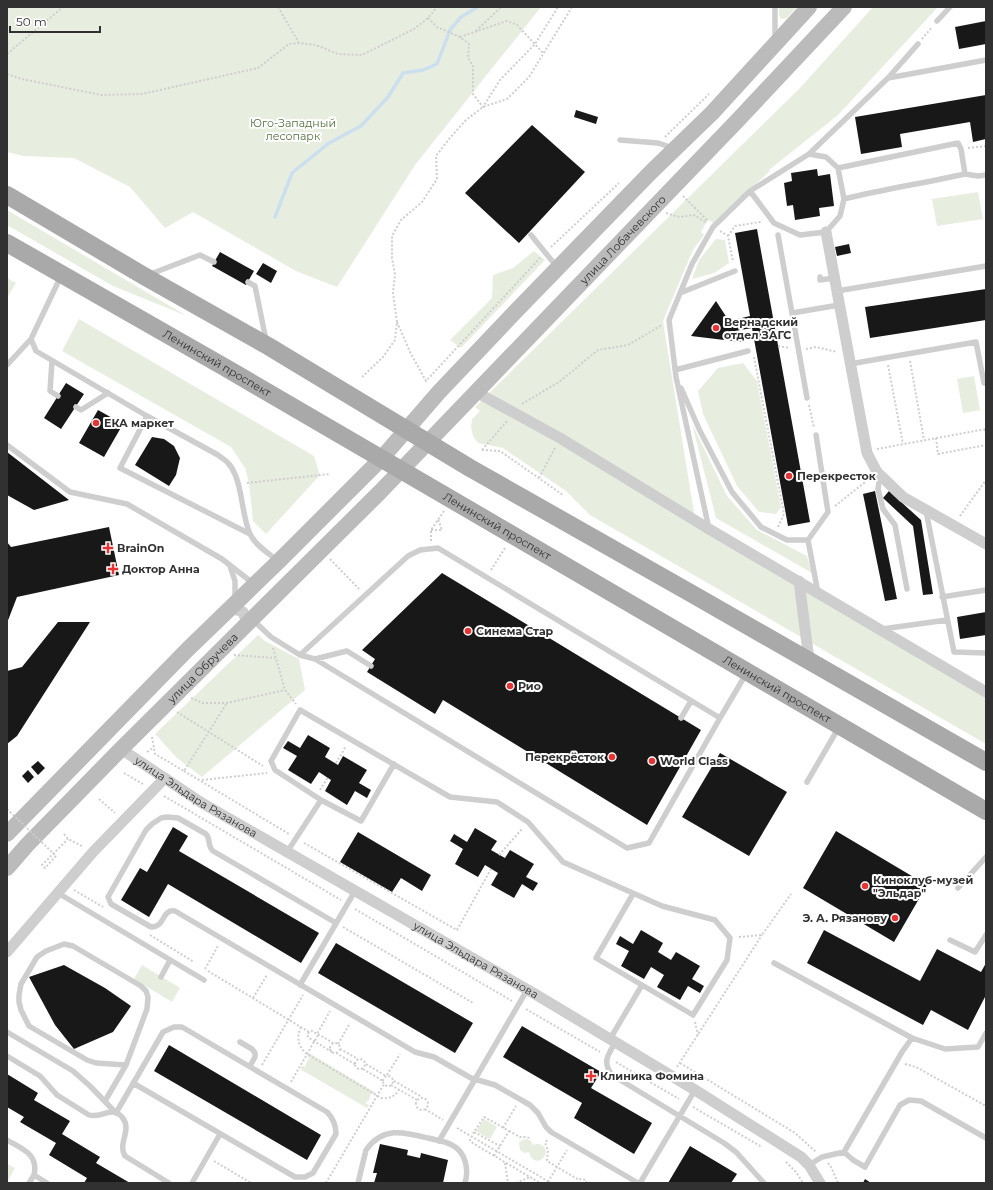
<svg xmlns="http://www.w3.org/2000/svg" width="993" height="1190" font-family="Montserrat,sans-serif">
	<style>
		.green { fill: #e7eee0 }
		.lines { fill: none; stroke-linecap: round; stroke-linejoin: round }
		.stream { stroke: #ccdfee; stroke-width: 3.5 }
		.building { fill: #181818 }
		.path { stroke: #cecece; stroke-width: 2; stroke-dasharray: 2 2; stroke-linecap: butt }
		.lane { stroke: #cecece; stroke-width: 5.5 }
		.street { stroke: #cecece; stroke-width: 11 }
		.secondary { stroke: #bbb; stroke-width: 16 }
		.primary { stroke: #a9a9a9; stroke-width: 18 }
		.path-bridge { stroke: #cecece; stroke-width: 2; stroke-dasharray: 2 2; stroke-linecap: butt }
		.poi-dot { fill: #e83335; stroke: #fff; stroke-width: 1.5 }
		.labels { text-anchor: middle; dominant-baseline: central; stroke-width: 4; stroke-linejoin: round; paint-order: stroke }
		.park-label { font-size: 11px; fill: #516f3d; stroke: #fff }
		.street-label { font-size: 11px; fill: #313131; stroke: #fff }
		.poi-label { font-size: 11px; font-weight: bold; fill: #313131; stroke: #fff; text-anchor: start }
	</style>
	<rect width="100%" height="100%" fill="#fff"/>
	<path class="green" d="M 7,7 L 541,7 L 415,165 L 337,287 L 296,271 L 193,212 L 165,228 L 130,187 L 74,158 L 23,156 L 7,152 Z
		M 779,7 L 797,7 L 787,18 L 781,19 L 779,16 Z
		M 873,7 L 938,7 L 838,115 L 769,170 L 770,171 L 713,223 L 709,220 L 705,225 L 701,232 L 704,235 L 693,250 L 663,321 L 694,513 L 692,523 L 986,697 L 986,744 L 590,515 L 566,491 L 503,448 L 478,443 L 473,436 L 471,427 L 472,419 L 480,411 L 475,407 L 799,89 Z
		M 978,192 L 983,219 L 937,226 L 932,199 Z
		M 7,210 L 187,316 L 113,286 L 7,225 Z
		M 716,239 L 725,240 L 729,263 L 714,273 L 692,279 L 699,260 Z
		M 534,251 L 545,260 L 461,348 L 450,340 L 492,298 L 493,275 L 513,268 Z
		M 7,278 L 16,283 L 7,298 Z
		M 79,319 L 314,456 L 320,475 L 266,534 L 253,521 L 249,483 L 245,468 L 231,447 L 62,351 Z
		M 743,363 L 757,381 L 781,507 L 776,514 L 759,512 L 737,486 L 703,414 L 698,391 L 718,368 Z
		M 974,376 L 980,410 L 963,413 L 957,379 Z
		M 692,424 L 727,496 L 757,530 L 807,556 L 812,573 L 716,518 Z
		M 258,635 L 265,641 L 299,659 L 305,690 L 202,777 L 177,758 L 155,734 Z
		M 142,965 L 180,988 L 172,1002 L 134,979 Z
		M 309,1053 L 376,1093 L 375,1095 L 371,1093 L 369,1100 L 365,1103 L 369,1105 L 367,1108 L 300,1069 L 302,1066 L 305,1067 L 307,1061 L 310,1058 L 307,1056 Z
		M 484,1119 L 497,1127 L 490,1139 L 476,1131 Z
		M 527,1139 L 531,1141 L 533,1145 C 540,1142 546,1146 546,1153 C 542,1164 531,1163 529,1152 L 524,1153 L 520,1150 L 519,1143 L 522,1140 Z
		M 7,1164 L 15,1168 L 7,1183 Z"/>
	<g class="lines">
		<path class="stream" d="M 275,217 L 292,173 L 329,143 L 361,126 L 388,97 L 403,73 L 423,70 L 437,64 L 450,30 L 461,17 L 478,7"/>
	</g>
	<path class="building" d="M 986,21 L 986,44 L 959,49 L 955,27 Z
		M 986,95 L 986,139 L 973,142 L 970,122 L 900,134 L 902,147 L 861,154 L 855,117 Z
		M 576,110 L 598,117 L 596,124 L 574,117 Z
		M 532,125 L 585,172 L 519,243 L 465,193 Z
		M 817,169 L 818,176 L 830,174 L 834,206 L 819,208 L 820,216 L 795,220 L 793,205 L 787,206 L 784,183 L 792,181 L 791,173 Z
		M 757,229 L 810,522 L 788,526 L 752,328 L 735,331 L 741,342 L 691,336 L 716,301 L 729,321 L 750,316 L 735,233 Z
		M 849,244 L 851,253 L 837,256 L 835,247 Z
		M 220,252 L 254,271 L 246,285 L 212,266 Z
		M 263,263 L 277,271 L 271,283 L 256,274 Z
		M 986,289 L 986,320 L 870,338 L 865,307 Z
		M 66,383 L 84,394 L 61,429 L 44,418 Z
		M 98,410 L 123,424 L 104,457 L 79,443 Z
		M 152,437 L 164,439 L 174,446 L 180,458 L 176,475 L 169,486 L 135,465 Z
		M 7,452 L 69,500 L 34,510 L 7,495 Z
		M 875,491 L 897,599 L 885,601 L 863,494 Z
		M 889,491 L 921,520 L 933,594 L 923,595 L 913,526 L 883,498 Z
		M 109,527 L 119,575 L 17,597 L 7,623 L 7,542 L 11,547 Z
		M 442,573 L 701,730 L 647,825 L 443,700 L 435,714 L 367,672 L 375,659 L 362,650 Z
		M 986,612 L 986,635 L 960,639 L 957,617 Z
		M 58,622 L 90,622 L 17,736 L 7,744 L 7,671 L 22,667 Z
		M 308,735 L 330,748 L 325,757 L 338,765 L 343,756 L 367,770 L 359,783 L 371,790 L 367,798 L 355,791 L 347,805 L 325,791 L 331,780 L 319,772 L 311,784 L 288,770 L 297,756 L 283,748 L 288,741 L 300,748 Z
		M 720,753 L 787,792 L 749,856 L 682,817 Z
		M 38,761 L 45,768 L 38,775 L 31,767 Z
		M 28,770 L 34,777 L 28,783 L 22,776 Z
		M 173,827 L 188,836 L 179,851 L 319,933 L 301,963 L 168,884 L 149,917 L 121,900 L 140,868 L 147,872 Z
		M 475,828 L 497,841 L 491,850 L 505,858 L 510,850 L 534,864 L 526,877 L 538,883 L 533,891 L 522,884 L 514,898 L 491,885 L 498,873 L 485,865 L 478,877 L 455,864 L 463,849 L 450,841 L 454,834 L 467,842 Z
		M 836,831 L 927,885 L 894,942 L 803,888 Z
		M 358,832 L 431,875 L 422,891 L 401,878 L 392,892 L 340,862 Z
		M 641,930 L 663,943 L 658,952 L 671,960 L 676,952 L 700,966 L 692,979 L 704,986 L 700,993 L 688,986 L 680,1000 L 657,987 L 664,975 L 651,967 L 644,979 L 621,966 L 629,951 L 616,944 L 620,936 L 633,944 Z
		M 824,930 L 920,981 L 937,949 L 981,972 L 986,963 L 986,995 L 968,1030 L 931,1010 L 923,1025 L 807,963 Z
		M 336,943 L 473,1023 L 455,1053 L 318,973 Z
		M 64,965 L 105,988 L 131,1006 L 113,1032 L 74,1049 L 55,1025 L 29,977 Z
		M 522,1026 L 601,1072 L 591,1088 L 652,1123 L 634,1154 L 574,1118 L 582,1103 L 503,1057 Z
		M 169,1045 L 321,1135 L 307,1160 L 154,1071 Z
		M 7,1074 L 38,1093 L 34,1100 L 70,1121 L 62,1134 L 100,1157 L 96,1163 L 130,1183 L 84,1183 L 87,1178 L 49,1155 L 56,1143 L 20,1122 L 24,1117 L 7,1107 Z
		M 380,1144 L 408,1150 L 407,1155 L 420,1158 L 421,1153 L 448,1160 L 443,1183 L 374,1183 L 377,1173 L 373,1173 Z
		M 690,1146 L 737,1174 L 731,1183 L 668,1183 Z
		M 865,1179 L 871,1183 L 863,1183 Z"/>
	<g class="lines">
		<path class="path" d="M 278,7 L 299,43
			M 428,18 L 437,27 L 460,37 L 469,44 L 468,58 L 473,66 L 473,94 L 483,107 L 500,80 L 535,44 L 558,7
			M 476,31 L 501,7
			M 460,37 L 507,21 L 517,25 L 543,53
			M 922,39 L 932,27
			M 7,54 L 63,7
			M 7,74 L 22,79 L 101,95 L 142,94 L 258,68 L 289,44 L 299,43 L 316,45 L 338,54 L 362,55 L 414,29 L 428,18 L 437,7
			M 665,137 L 709,94
			M 968,148 L 986,146
			M 683,196 L 708,221
			M 666,213 L 679,217 L 694,215 L 707,223
			M 720,231 L 728,236 L 733,262
			M 728,236 L 735,226 L 760,222 L 762,220
			M 551,247 L 619,183
			M 397,322 L 410,352 L 426,381 L 540,258
			M 778,346 L 790,348
			M 806,349 L 816,347 L 837,352
			M 754,357 L 784,514 L 778,527
			M 910,361 L 924,440
			M 888,365 L 903,444
			M 362,377 L 383,357 L 395,340 L 397,322 L 393,293 L 395,274 L 392,258 L 392,236 L 401,220 L 422,202 L 437,179 L 436,156 L 449,139 L 466,120 L 483,107 L 507,99 L 529,77 L 572,7
			M 522,404 L 559,382 L 598,350 L 628,345 L 662,325
			M 809,405 L 814,428
			M 985,429 L 986,434
			M 936,438 L 938,454 L 986,445
			M 877,449 L 986,429
			M 482,450 L 507,421
			M 482,450 L 500,451 L 563,495
			M 539,478 L 555,448
			M 247,483 L 330,474
			M 835,506 L 869,479
			M 960,516 L 986,480
			M 431,530 L 442,530 L 438,519
			M 431,541 L 431,530 L 444,511
			M 330,559 L 359,589
			M 491,570 L 505,548
			M 273,648 L 285,690 L 296,704
			M 234,655 L 275,658
			M 191,698 L 203,703 L 227,703 L 285,690
			M 177,712 L 263,766
			M 152,737 L 155,754 L 184,771 L 227,703
			M 147,752 L 154,747
			M 336,763 L 346,746
			M 184,771 L 289,834
			M 124,773 L 143,784
			M 202,780 L 267,773
			M 320,790 L 328,777
			M 164,796 L 341,900
			M 99,799 L 115,813
			M 64,834 L 68,839 L 82,846
			M 304,843 L 457,930 L 491,869
			M 499,855 L 522,829
			M 56,856 L 45,868 L 42,865 L 68,839
			M 74,890 L 103,907
			M 355,909 L 512,1001
			M 343,927 L 473,1003
			M 150,935 L 194,962
			M 739,937 L 762,935 L 791,894
			M 205,969 L 218,946
			M 208,971 L 309,1032 L 312,1031 L 317,1034 L 330,1011
			M 253,998 L 267,975
			M 526,1009 L 600,1052
			M 695,1022 L 698,1035
			M 301,1027 C 296,1037 298,1047 307,1054 L 381,1098 C 389,1099 394,1097 399,1090
			M 309,1032 L 307,1035 L 309,1038 L 332,1052
			M 318,1034 L 333,1043
			M330 1048a5 5 0 1 1 10 0a5 5 0 1 1-10 0Z
			M 338,1044 L 350,1023
			M 340,1049 L 358,1059
			M 336,1053 L 355,1064
			M355 1064a5 5 0 1 1 10 0a5 5 0 1 1-10 0Z
			M 616,1062 L 679,1099
			M 680,1063 L 795,1133 L 816,1152
			M 366,1064 L 386,1076
			M 905,1064 L 916,1067 L 986,1106
			M 262,1065 L 303,995
			M 677,1067 L 762,935
			M 363,1069 L 383,1081
			M 387,1075 L 400,1054
			M383 1081a5 5 0 1 1 10 0a5 5 0 1 1-10 0Z
			M 394,1081 L 422,1097
			M 291,1082 L 318,1035
			M 391,1085 L 417,1100
			M416 1104a6 6 0 1 1 12 0a6 6 0 1 1-12 0Z
			M 693,1107 L 762,1147
			M 425,1109 L 443,1120
			M 457,1128 L 551,1183
			M 503,1128 L 516,1106
			M 509,1131 L 520,1137 L 525,1137 L 530,1138
			M 474,1132 L 470,1140 L 471,1142 L 540,1183
			M 547,1140 L 545,1143 L 548,1150 L 547,1161 L 579,1180 L 581,1179 L 586,1180 L 587,1183
			M 494,1156 L 509,1131 L 486,1118 L 484,1117 L 474,1132 L 500,1146
			M 214,1161 L 251,1183
			M 786,1162 L 796,1172 L 803,1183
			M 505,1163 L 508,1183
			M 828,1163 L 831,1167 L 838,1183
			M 548,1182 L 567,1150
			M 326,1183 L 384,1084
			M 516,1183 L 530,1177"/>
		<path class="lane" d="M 775,7 L 775,39
			M 937,21 L 950,7
			M 888,78 L 986,60
			M 620,140 L 658,143 L 673,148
			M 809,154 L 826,157 L 838,168 L 958,143 L 961,149 L 965,174 L 978,176 L 986,175
			M 750,191 L 774,223 L 800,235 L 826,232 L 840,216 L 844,199 L 838,168
			M 844,199 C 884,189 925,183 965,174
			M 531,235 L 557,267
			M 778,235 L 792,313 L 839,305
			M 148,275 L 200,255 L 214,262
			M 820,277 L 820,280 L 834,278
			M 248,282 L 255,286 L 266,340
			M 837,291 L 986,266
			M 680,293 L 735,271
			M 792,313 L 807,398
			M 31,339 L 36,351 L 147,416 L 218,455 C 221,458 226,460 228,463 C 243,479 241,515 250,534 C 255,545 268,553 277,560
			M 52,361 L 50,391 L 58,396
			M 850,364 L 976,342 L 984,383 L 986,383
			M 7,365 L 31,339 L 61,276
			M 675,370 L 748,351
			M 681,388 L 700,431 L 732,492 L 761,527 L 787,540 L 808,540 L 828,512 L 816,435
			M 76,407 L 81,410 L 108,393
			M 147,416 L 120,468 L 250,534
			M 7,445 L 70,492 L 127,504 L 222,559 L 254,584
			M 880,475 L 878,489 L 883,509 L 895,525 L 907,589
			M 926,511 L 954,652 L 986,653
			M 709,529 L 676,377 L 669,320 L 692,264 L 713,227 L 750,191 L 809,154 L 888,78 L 918,44
			M 808,540 L 818,593
			M 230,566 L 235,581 L 235,600
			M 942,597 L 986,590
			M 253,620 L 271,637 L 300,655 L 408,556 L 420,550 L 438,548 L 720,718 L 746,674
			M 882,629 L 947,620
			M 300,655 L 315,659 L 627,848 L 649,843 L 720,718
			M 315,659 L 347,651 L 371,666
			M 681,718 L 691,701
			M 807,782 L 839,727
			M 321,800 L 361,821 L 394,764
			M 287,852 L 321,800 L 275,770 L 271,761 L 300,710 L 450,797 L 497,802 L 528,822 L 563,862 L 662,906 L 715,920 L 730,938 L 727,960 L 693,1015 L 596,958 L 633,894
			M 958,888 L 986,857
			M 58,893 L 204,980
			M 336,923 L 213,851 C 207,846 211,839 206,834 L 178,818 L 167,817 L 161,818 L 152,824 L 146,830 L 108,897 L 111,904 L 151,927 C 166,927 161,909 175,911 L 415,1052 L 434,1057 L 471,1078 L 495,1085 L 530,1105 L 538,1113 L 546,1127 L 551,1132 L 638,1183
			M 950,940 L 975,952 L 986,935
			M 774,963 L 912,1038 L 902,1052 L 844,1152 L 822,1157 L 809,1165
			M 161,977 L 170,960
			M 300,985 L 355,891
			M 7,1032 L 73,1071 L 90,1086 L 116,1113 L 163,1032 L 174,1027 L 182,1027 L 327,1112 C 333,1118 336,1124 336,1134 L 313,1173 L 305,1177 L 295,1177 L 133,1083
			M 912,1038 L 945,1049 L 978,1047 L 986,1033
			M 610,1039 L 642,985
			M 240,1042 L 252,1049 L 255,1053 L 255,1057 L 250,1066
			M 615,1043 C 608,1055 602,1062 612,1075 L 724,1143 L 736,1152 L 764,1183
			M 7,1056 L 40,1076 L 57,1095 L 89,1115 C 101,1119 111,1105 122,1117 C 133,1130 117,1143 125,1156 L 169,1183
			M 105,1101 L 126,1065 L 147,1009 L 148,997 L 146,991 L 141,986 L 73,946 L 64,944 L 46,951 L 37,957 L 21,984 L 19,995 L 19,1002 L 21,1010 L 29,1026 L 87,1060 L 96,1063 L 126,1065
			M 7,1140 C 22,1149 39,1154 34,1175
			M 439,1141 L 527,990
			M 844,1152 L 853,1160 L 865,1167 L 900,1105 L 909,1100 L 921,1101 L 986,1138
			M 29,1183 L 34,1175 L 47,1183
			M 192,1183 L 220,1134
			M 358,1183 L 366,1150 C 383,1126 404,1132 428,1138 C 436,1140 445,1141 452,1145 C 466,1152 469,1170 465,1183
			M 640,1183 L 695,1090"/>
		<g class="street">
			<path d="M 826,232 L 867,453 L 877,472 L 903,497 L 986,544"/>
			<path d="M 476,392 L 560,438 L 709,529 L 986,692"/>
			<path d="M 799,581 L 809,660"/>
			<path d="M 226,612 L 235,609 L 243,612 L 246,620 L 243,629"/>
			<path id="s1" d="M 121,749 L 202,803 L 535,994 L 695,1090 L 801,1157 L 809,1165 L 820,1183"/>
			<path d="M 7,952 L 93,852 L 165,778"/>
		</g>
		<g class="secondary">
			<path d="M 7,834 L 187,650 L 279,561 L 381,459 L 439,392 L 515,312 L 651,172 L 712,113 L 809,7"/>
			<path id="s2" d="M 7,868 L 27,845 L 121,749 L 380,492 L 737,121 L 844,7"/>
		</g>
		<g class="primary">
			<path d="M 7,195 L 144,276 L 268,346 L 470,468 L 694,595 L 986,762"/>
			<path id="s3" d="M 7,243 L 226,368 L 986,811"/>
		</g>
		<path class="path-bridge" d="M 7,809 L 56,856"/>
	</g>
	<g class="poi-dot">
		<circle cx="716" cy="328" r="4"/>
		<circle cx="96" cy="423" r="4"/>
		<circle cx="789" cy="476" r="4"/>
		<path d="M106 542h4v4h4v4h-4v4h-4v-4h-4v-4h4z"/>
		<path d="M111 563h4v4h4v4h-4v4h-4v-4h-4v-4h4z"/>
		<circle cx="468" cy="631" r="4"/>
		<circle cx="510" cy="686" r="4"/>
		<circle cx="612" cy="757" r="4"/>
		<circle cx="652" cy="761" r="4"/>
		<circle cx="865" cy="886" r="4"/>
		<circle cx="895" cy="918" r="4"/>
		<path d="M589 1070h4v4h4v4h-4v4h-4v-4h-4v-4h4z"/>
	</g>
	<g class="labels">
		<g class="park-label">
			<text x="293" y="123">Юго-Западный<tspan x="293" dy="13">лесопарк</tspan></text>
		</g>
		<g class="street-label">
			<text stroke="none"><textPath href="#s2" startOffset="880">улица Лобачевского</textPath></text>
			<text stroke="none"><textPath href="#s3" startOffset="242">Ленинский проспект</textPath></text>
			<text stroke="none"><textPath href="#s3" startOffset="566">Ленинский проспект</textPath></text>
			<text stroke="none"><textPath href="#s2" startOffset="280">улица Обручева</textPath></text>
			<text stroke="none"><textPath href="#s3" startOffset="890">Ленинский проспект</textPath></text>
			<text stroke="none"><textPath href="#s1" startOffset="89">улица Эльдара Рязанова</textPath></text>
			<text stroke="none"><textPath href="#s1" startOffset="413">улица Эльдара Рязанова</textPath></text>
		</g>
		<g class="poi-label">
			<text x="724" y="322">Вернадский<tspan x="724" dy="13">отдел ЗАГС</tspan></text>
			<text x="104" y="423">ЕКА маркет</text>
			<text x="797" y="476">Перекресток</text>
			<text x="117" y="548">BrainOn</text>
			<text x="122" y="569">Доктор Анна</text>
			<text x="476" y="631">Синема Стар</text>
			<text x="518" y="686">Рио</text>
			<text x="604" y="757" text-anchor="end">Перекрёсток</text>
			<text x="660" y="761">World Class</text>
			<text x="873" y="880">Киноклуб-музей<tspan x="873" dy="13">"Эльдар"</tspan></text>
			<text x="887" y="918" text-anchor="end">Э. А. Рязанову</text>
			<text x="600" y="1076">Клиника Фомина</text>
		</g>
	</g>
	<rect width="993" height="1190" fill="none" stroke="#313131" stroke-width="16"/>
	<path d="M10 26v6h90v-6" fill="none" stroke="#313131" stroke-width="2"/>
	<text x="16" y="26" font-size="12" fill="#313131" stroke="#ffffff" stroke-width="3" paint-order="stroke">50 m</text>
</svg>
